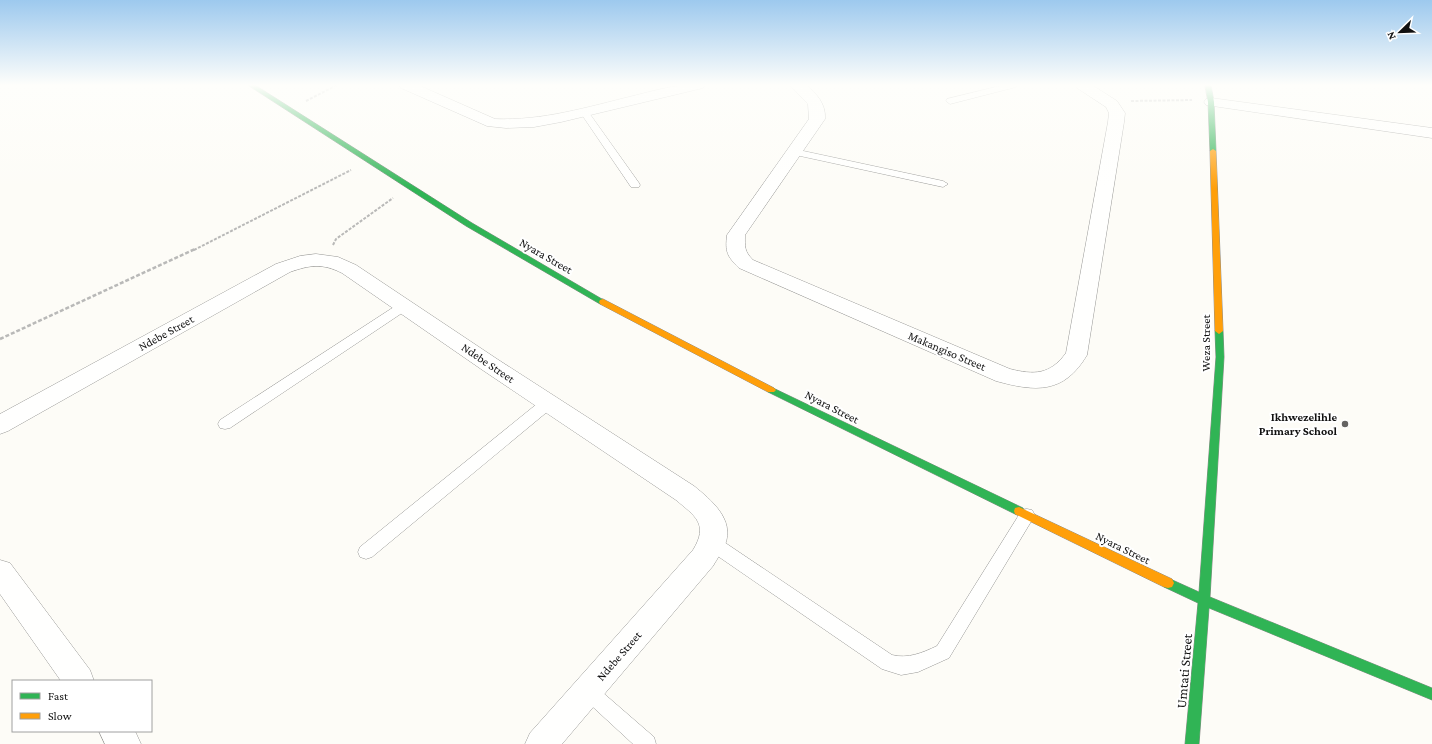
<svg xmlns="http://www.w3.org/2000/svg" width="1432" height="744" font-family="'Crimson Pro',serif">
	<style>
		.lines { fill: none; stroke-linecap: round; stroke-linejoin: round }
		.lane-casing { stroke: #979795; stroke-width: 1 }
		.street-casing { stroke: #979795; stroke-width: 1 }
		.fast-casing { stroke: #8e8d8b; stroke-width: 1 }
		.slow-casing { stroke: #8e8d8b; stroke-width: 1 }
		.path-far1 { stroke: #b9b9b8; stroke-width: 2; stroke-dasharray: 3 1.5; stroke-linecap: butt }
		.path { stroke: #b9b9b8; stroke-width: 2.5; stroke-dasharray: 4 2; stroke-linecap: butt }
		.lane { fill: #fffffe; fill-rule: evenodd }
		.street { fill: #fffffe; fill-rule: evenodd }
		.fast { fill: #30b455; fill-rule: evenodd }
		.slow { fill: #ff9f0a; fill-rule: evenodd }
		.poi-dot { fill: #646362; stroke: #fff; stroke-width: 1.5 }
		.labels { text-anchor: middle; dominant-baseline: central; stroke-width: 4; stroke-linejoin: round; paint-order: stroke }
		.street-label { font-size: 12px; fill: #111; stroke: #fff }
		.poi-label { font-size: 12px; font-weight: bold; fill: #111; stroke: #fff; text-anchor: end }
		.near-street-label { font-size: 14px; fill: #111; stroke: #fff }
	</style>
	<rect width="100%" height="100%" fill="#fdfcf7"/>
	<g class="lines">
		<defs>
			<path id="lane" d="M 1004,85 L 1017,85 L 1016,87 L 950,104 L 946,101 L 947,99 Z
				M 584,109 L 587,110 L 639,183 L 640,185 L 639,187 L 631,187 L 580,112 Z
				M 794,149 L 943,181 L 948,184 L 943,187 L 791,154 L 789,152 L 791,150 Z
				M 404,302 L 408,303 L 410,306 L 408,309 L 230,428 L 225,429 L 220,428 L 218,424 L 220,420 L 400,303 Z
				M 548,398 L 553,399 L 555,403 L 553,407 L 372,557 L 366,559 L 360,557 L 358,552 L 360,547 L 543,399 Z
				M 1027,509 L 1032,510 L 1035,515 L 1032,520 L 949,658 L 918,672 L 901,675 L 882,669 L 706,548 L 704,543 L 706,538 L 712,536 L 718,538 L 892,655 C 908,659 922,653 937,646 L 1022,510 Z
				M 588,682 L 594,685 L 654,737 L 656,744 L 633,744 L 582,697 L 579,691 L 582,685 Z"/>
			<path id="street" d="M 399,85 L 418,85 L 495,119 C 542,121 588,107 633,96 C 657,90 680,83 705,85 L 703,88 L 561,122 L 534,127 L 506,128 L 487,126 L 401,88 Z
				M 790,85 L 806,85 C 817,94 826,104 825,119 L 745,235 C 745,247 744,251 753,260 L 1010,369 C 1034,375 1050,375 1066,353 L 1108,122 L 1109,113 L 1106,107 L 1077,88 L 1075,85 L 1092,85 L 1117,101 L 1125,113 L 1124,122 L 1087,355 C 1064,394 1036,392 996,381 L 739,268 C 727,256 725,252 727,235 L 809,119 L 808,104 Z
				M 1211,98 L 1432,128 L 1432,138 L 1206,105 L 1204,102 L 1206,99 Z
				M 316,254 L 338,257 L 356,265 L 497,359 L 694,486 C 711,500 735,519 725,545 C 722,552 717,559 713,566 L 562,744 L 525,744 L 530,733 L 693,550 C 709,524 695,516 676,500 L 481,369 L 342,273 C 322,263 310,265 290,272 L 8,431 L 0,434 L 0,414 L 276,264 L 300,256 Z
				M 0,560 L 10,563 L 90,670 L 94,681 L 61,681 L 0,594 Z
				M 99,731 L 135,731 L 141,744 L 105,744 Z"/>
			<path id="fast" d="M 248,85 L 255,85 L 472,223 L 607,302 L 606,304 L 600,304 L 466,226 Z
				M 1205,85 L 1211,85 L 1214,102 L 1216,151 L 1213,153 L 1210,151 L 1208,102 Z
				M 1219,328 L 1223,331 L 1224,357 L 1210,597 L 1432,688 L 1432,700 L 1209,608 L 1199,744 L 1185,744 L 1198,603 L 1164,587 L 1162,583 L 1164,579 L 1168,578 L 1199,592 L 1216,357 L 1215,331 Z
				M 771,387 L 1023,508 L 1024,511 L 1023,514 L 1019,515 L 1015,514 L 768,392 L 766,390 L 768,388 Z"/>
			<path id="slow" d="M 1213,149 L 1216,151 L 1223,331 L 1219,334 L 1215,331 L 1210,151 Z
				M 603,299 L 774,388 L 776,390 L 774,392 L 768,392 L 600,304 L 599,302 L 600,300 Z
				M 1019,507 L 1172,579 L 1174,583 L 1172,587 L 1168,588 L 1164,587 L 1015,514 L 1014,511 L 1015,508 Z"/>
		</defs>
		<use href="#lane" class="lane-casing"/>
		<use href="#street" class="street-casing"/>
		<use href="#fast" class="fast-casing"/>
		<use href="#slow" class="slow-casing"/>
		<path class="path-far1" d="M 306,101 L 337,85
			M 1131,101 L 1192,100
			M 333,245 L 336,239 L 393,198
			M 194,250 L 351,170"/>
		<path class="path" d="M 0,339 L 195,249"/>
		<use href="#lane" class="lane"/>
		<use href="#street" class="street"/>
		<use href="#fast" class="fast"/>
		<use href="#slow" class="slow"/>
	</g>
	<linearGradient id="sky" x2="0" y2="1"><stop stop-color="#9dc9ee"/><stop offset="0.45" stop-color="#fefefb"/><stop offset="1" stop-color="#fefefb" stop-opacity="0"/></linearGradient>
	<rect width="1432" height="189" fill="url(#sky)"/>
	<circle class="poi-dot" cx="1345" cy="424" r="4"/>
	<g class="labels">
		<g class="street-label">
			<text transform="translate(546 256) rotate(30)">Nyara Street</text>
			<text transform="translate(166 333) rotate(-29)">Ndebe Street</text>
			<text transform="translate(1206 343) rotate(-90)">Weza Street</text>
			<text transform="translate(947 351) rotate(23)">Makangiso Street</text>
			<text transform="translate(488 363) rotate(34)">Ndebe Street</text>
			<text transform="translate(832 407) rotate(27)">Nyara Street</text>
			<text transform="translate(1123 548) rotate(26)">Nyara Street</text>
			<text transform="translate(619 656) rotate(-49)">Ndebe Street</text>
		</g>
		<g class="poi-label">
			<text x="1337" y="417">Ikhwezelihle<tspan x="1337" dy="14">Primary School</tspan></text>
		</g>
		<g class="near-street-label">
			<text transform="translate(1184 671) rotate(-85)">Umtati Street</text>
		</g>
	</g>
	<rect x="12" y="680" width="140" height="52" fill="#ffffff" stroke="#a0a0a0"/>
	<rect x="20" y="693" width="20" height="6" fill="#30b455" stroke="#a0a0a0"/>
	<text x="48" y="700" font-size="12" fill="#111111">Fast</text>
	<rect x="20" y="713" width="20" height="6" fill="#ff9f0a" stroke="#a0a0a0"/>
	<text x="48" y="720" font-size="12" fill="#111111">Slow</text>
	<g transform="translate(1400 32) rotate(247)" stroke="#ffffff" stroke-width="3" paint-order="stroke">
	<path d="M0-3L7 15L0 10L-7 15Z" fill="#111111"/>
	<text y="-6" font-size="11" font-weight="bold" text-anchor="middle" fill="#111111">N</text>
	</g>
</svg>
